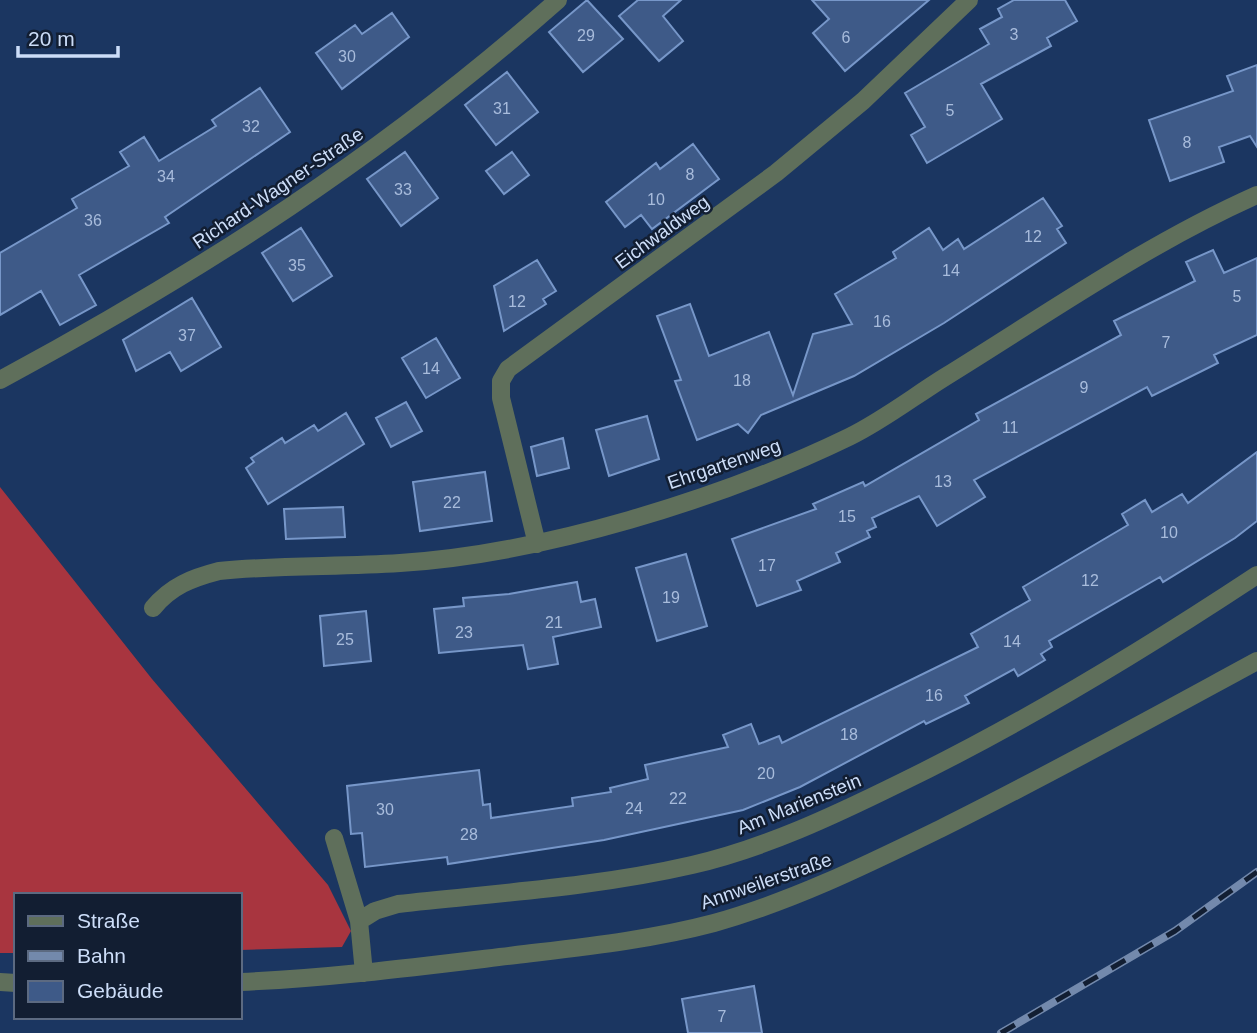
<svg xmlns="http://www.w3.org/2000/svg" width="1257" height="1033" font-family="Arial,sans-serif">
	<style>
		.forest { fill: #a8353f }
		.building { fill: #3e5a88; stroke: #7797c9; stroke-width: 2 }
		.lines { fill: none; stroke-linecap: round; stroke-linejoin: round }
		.minor { stroke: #5f6f5b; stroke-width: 18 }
		.rail-casing { stroke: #7389ac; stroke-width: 8 }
		.rail { stroke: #121e32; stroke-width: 5; stroke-dasharray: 16; stroke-linecap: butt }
		.labels { text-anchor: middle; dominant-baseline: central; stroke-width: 5; stroke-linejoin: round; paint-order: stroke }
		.number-label { font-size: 16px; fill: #a8bcdc }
		.street-label { font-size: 19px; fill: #ccddf8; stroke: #121e32 }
	</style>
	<rect width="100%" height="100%" fill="#1b3661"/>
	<path class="forest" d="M 0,487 L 152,679 L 328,885 L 351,931 L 342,947 L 240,950 L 240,895 L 16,895 L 16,953 L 0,953 Z"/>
	<path class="building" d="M 587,0 L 623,39 L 583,72 L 549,32 Z
		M 638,0 L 681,0 L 663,16 L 683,41 L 659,61 L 619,16 Z
		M 812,0 L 929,0 L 845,71 L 813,33 L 829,19 Z
		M 1014,0 L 1065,0 L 1077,21 L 1047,38 L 1051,46 L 981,84 L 1002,119 L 927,163 L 911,135 L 925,127 L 905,93 L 989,44 L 980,29 L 1002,17 L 998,9 Z
		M 392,13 L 409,37 L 342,89 L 316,53 L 355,25 L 362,34 Z
		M 1257,65 L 1257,147 L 1250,136 L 1219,147 L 1224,162 L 1170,181 L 1149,120 L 1233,91 L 1227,76 Z
		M 507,72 L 538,112 L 496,145 L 465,105 Z
		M 260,88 L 290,132 L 165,217 L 169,223 L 79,275 L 96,305 L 60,325 L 41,291 L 0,315 L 0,253 L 77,208 L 72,199 L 129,166 L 120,152 L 144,137 L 159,161 L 216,126 L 212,120 Z
		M 693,144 L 719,179 L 652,229 L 641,215 L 625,227 L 606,202 L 656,163 L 660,169 Z
		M 405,152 L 438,198 L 401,226 L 367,179 Z
		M 512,152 L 529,175 L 504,194 L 486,171 Z
		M 1043,198 L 1062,226 L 1057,229 L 1066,243 L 944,323 L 854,376 L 761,415 L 748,433 L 738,424 L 697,440 L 675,381 L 681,380 L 657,316 L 690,304 L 709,356 L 769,332 L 793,395 L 813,334 L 852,324 L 835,294 L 896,258 L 893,252 L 929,228 L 943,250 L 958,239 L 964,249 Z
		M 301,228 L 332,276 L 293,301 L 262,253 Z
		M 1213,250 L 1224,273 L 1257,258 L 1257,335 L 1214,355 L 1218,363 L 1152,396 L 1147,387 L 974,480 L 985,497 L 937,526 L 919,496 L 872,518 L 876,527 L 867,531 L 870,537 L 836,553 L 840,562 L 797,581 L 801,590 L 757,606 L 732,539 L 816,509 L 813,504 L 863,482 L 865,486 L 979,420 L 976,414 L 1121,335 L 1114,321 L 1195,281 L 1186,262 Z
		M 537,260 L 556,291 L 543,299 L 546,304 L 504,331 L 494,286 Z
		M 192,298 L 221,347 L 181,371 L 170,352 L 136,371 L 123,340 Z
		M 436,338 L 460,378 L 426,398 L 402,358 Z
		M 406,402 L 422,431 L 391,447 L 376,418 Z
		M 346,413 L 364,444 L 268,504 L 246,468 L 254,462 L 251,458 L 282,438 L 285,443 L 314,425 L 318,431 Z
		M 647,416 L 659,459 L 609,476 L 596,430 Z
		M 563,438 L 569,468 L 537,476 L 531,447 Z
		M 1257,452 L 1257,521 L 1235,538 L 1163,582 L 1160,577 L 1049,641 L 1052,647 L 1041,654 L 1045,660 L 1018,676 L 1014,669 L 965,696 L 969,703 L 926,724 L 924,721 L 800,787 L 743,810 L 604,840 L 448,864 L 447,857 L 365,867 L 362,833 L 351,834 L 347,786 L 479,770 L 483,805 L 490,804 L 491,818 L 573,806 L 572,798 L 611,792 L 610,788 L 648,779 L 645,765 L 728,747 L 723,735 L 751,724 L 759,744 L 779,736 L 782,743 L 978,647 L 971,634 L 1030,600 L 1023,587 L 1128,525 L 1122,514 L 1145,500 L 1152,512 L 1182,494 L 1188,503 Z
		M 485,472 L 492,521 L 420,531 L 413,482 Z
		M 343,507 L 345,537 L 286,539 L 284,509 Z
		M 686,554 L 707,626 L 657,641 L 636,568 Z
		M 577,582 L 581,602 L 595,599 L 601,627 L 553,637 L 558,664 L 528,669 L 523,645 L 439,653 L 434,609 L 464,606 L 463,598 L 509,594 Z
		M 366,611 L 371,661 L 324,666 L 320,616 Z
		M 754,986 L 762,1033 L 688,1033 L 682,999 Z"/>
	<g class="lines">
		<path class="minor" d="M 0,380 C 204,270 384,154 558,0
			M 537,544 L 501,398 L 501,381 L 508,369 L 776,173 L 863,101 L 969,0
			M 153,608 C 171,586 192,578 219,571 C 279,565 340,567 400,563 C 542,554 721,499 849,437 C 882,421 913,397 945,377 C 1047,314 1147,244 1257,195
			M 334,838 L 359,921
			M 364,973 L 359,921 L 375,911 L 398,904 C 496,893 597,887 692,865 C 765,848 833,816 900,783 C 1024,723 1142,651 1257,575
			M 0,982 L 16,983
			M 240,982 C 332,978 424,966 516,955 C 582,947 650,940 714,923 C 793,901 866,865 940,829 C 1047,776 1152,718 1257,661"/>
		<defs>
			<path id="rail" d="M 1001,1033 L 1175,931 L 1257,872"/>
		</defs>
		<use href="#rail" class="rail-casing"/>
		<use href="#rail" class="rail"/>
	</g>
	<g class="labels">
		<g class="number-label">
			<text x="1014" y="34">3</text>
			<text x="586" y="35">29</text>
			<text x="846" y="37">6</text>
			<text x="347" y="56">30</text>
			<text x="502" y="108">31</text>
			<text x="950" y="110">5</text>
			<text x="251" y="126">32</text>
			<text x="1187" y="142">8</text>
			<text x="690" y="174">8</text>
			<text x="166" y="176">34</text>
			<text x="403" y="189">33</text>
			<text x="656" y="199">10</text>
			<text x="93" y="220">36</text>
			<text x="1033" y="236">12</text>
			<text x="297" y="265">35</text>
			<text x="951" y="270">14</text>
			<text x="1237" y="296">5</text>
			<text x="517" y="301">12</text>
			<text x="882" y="321">16</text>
			<text x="187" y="335">37</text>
			<text x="1166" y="342">7</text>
			<text x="431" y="368">14</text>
			<text x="742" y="380">18</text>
			<text x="1084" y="387">9</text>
			<text x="1010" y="427">11</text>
			<text x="943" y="481">13</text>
			<text x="452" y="502">22</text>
			<text x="847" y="516">15</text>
			<text x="1169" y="532">10</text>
			<text x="767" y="565">17</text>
			<text x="1090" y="580">12</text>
			<text x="671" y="597">19</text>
			<text x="554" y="622">21</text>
			<text x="464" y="632">23</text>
			<text x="345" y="639">25</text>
			<text x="1012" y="641">14</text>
			<text x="934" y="695">16</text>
			<text x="849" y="734">18</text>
			<text x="766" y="773">20</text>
			<text x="678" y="798">22</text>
			<text x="634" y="808">24</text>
			<text x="385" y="809">30</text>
			<text x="469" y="834">28</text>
			<text x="722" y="1016">7</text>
		</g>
		<g class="street-label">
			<text transform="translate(278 188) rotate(-34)">Richard-Wagner-Straße</text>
			<text transform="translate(662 232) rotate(-36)">Eichwaldweg</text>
			<text transform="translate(724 464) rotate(-19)">Ehrgartenweg</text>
			<text transform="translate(799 804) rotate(-22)">Am Marienstein</text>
			<text transform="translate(766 881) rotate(-19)">Annweilerstraße</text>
		</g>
	</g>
	<rect x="14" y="893" width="228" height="126" fill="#121e32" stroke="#5c6a81" stroke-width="2"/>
	<rect x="28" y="916" width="35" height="10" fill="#5f6f5b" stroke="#5c6a81" stroke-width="2"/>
	<text x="77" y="928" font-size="21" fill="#ccddf8">Straße</text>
	<rect x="28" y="951" width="35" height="10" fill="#7389ac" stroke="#5c6a81" stroke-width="2"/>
	<text x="77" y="963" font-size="21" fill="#ccddf8">Bahn</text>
	<rect x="28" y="981" width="35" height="21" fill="#3e5a88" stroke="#5c6a81" stroke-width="2"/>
	<text x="77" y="998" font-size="21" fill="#ccddf8">Gebäude</text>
	<path d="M18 46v10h100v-10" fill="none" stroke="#ccddf8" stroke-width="3.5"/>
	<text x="28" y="46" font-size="21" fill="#ccddf8" stroke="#121e32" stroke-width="5" paint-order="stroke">20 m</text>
</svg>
